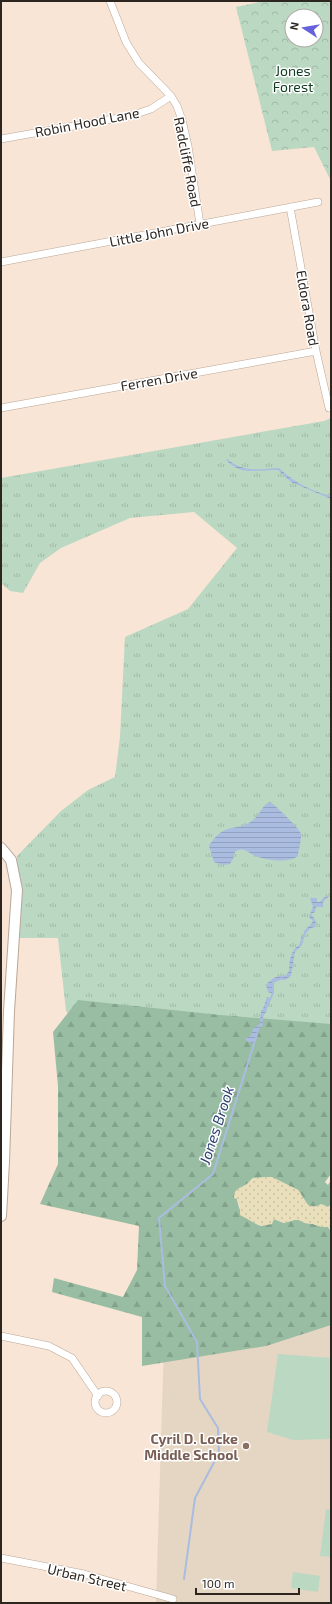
<svg xmlns="http://www.w3.org/2000/svg" width="332" height="1604" font-family="'Exo 2',sans-serif">
	<style>
		.education { fill: #e5d6c3 }
		.grass { fill: url(#grass-tufts) }
		.forest { fill: url(#forest-firs) }
		.sand { fill: url(#sand-dots) }
		.park { fill: url(#park-crowns); fill-rule: evenodd }
		.garden { fill: #bbd8c2 }
		.water { fill: url(#water-rules) }
		.lines { fill: none; stroke-linecap: round; stroke-linejoin: round }
		.stream { stroke: #aabce0; stroke-width: 2 }
		.street-casing { stroke: #b9a797; stroke-width: 8 }
		.secondary-casing { stroke: #b9a797; stroke-width: 12 }
		.street { stroke: #fff; stroke-width: 7 }
		.secondary { stroke: #fff; stroke-width: 10 }
		.education-dot { fill: #8d6e63; stroke: #fff; stroke-width: 1.5 }
		.labels { text-anchor: middle; dominant-baseline: central; stroke-width: 3; stroke-linejoin: round; paint-order: stroke }
		.park-label { font-size: 14px; fill: #0f3b20; stroke: #fff }
		.street-label { font-size: 14px; fill: #2d2620; stroke: #fff }
		.education-label { font-size: 14px; font-weight: bold; fill: #785e54; stroke: #fff; text-anchor: end }
		.water-label { font-size: 15px; font-style: italic; fill: #2c4271; stroke: #fff }
	</style>
	<defs>
		<pattern id="grass-tufts" width="24" height="20" patternUnits="userSpaceOnUse"><rect width="24" height="20" fill="#bbd8c2"/><path d="M3 7l-1-3M5 7V3M7 7l1-3M15 17l-1-3M17 17v-4M19 17l1-3" fill="none" stroke="#a1b9a6"/></pattern>
		<pattern id="forest-firs" width="22" height="20" patternUnits="userSpaceOnUse"><rect width="22" height="20" fill="#98bda2"/><path d="M5 1l3.5 6h-7zM16 11l3.5 6h-7z" fill="#83a28b"/></pattern>
		<pattern id="sand-dots" width="8" height="8" patternUnits="userSpaceOnUse"><rect width="8" height="8" fill="#e9e0bb"/><path d="M2 2h.1M6 6h.1" fill="none" stroke="#c8c0a0" stroke-width="1.8" stroke-linecap="round"/></pattern>
		<pattern id="park-crowns" width="20" height="18" patternUnits="userSpaceOnUse"><rect width="20" height="18" fill="#bbd8c2"/><path d="M2 6a3 3 0 1 1 6 0M12 15a3 3 0 1 1 6 0" fill="none" stroke="#a1b9a6"/></pattern>
		<pattern id="water-rules" width="6" height="5" patternUnits="userSpaceOnUse"><rect width="6" height="5" fill="#aabce0"/><path d="M0 2.5h6" fill="none" stroke="#93a1c0"/></pattern>
	</defs>
	<rect width="100%" height="100%" fill="#f9e5d5"/>
	<path class="education" d="M 331,1269 L 331,1603 L 156,1603 L 165,1309 Z"/>
	<path class="grass" d="M 331,418 L 331,1056 L 80,1030 L 66,1011 L 58,938 L 17,938 L 17,856 L 61,811 L 88,790 L 115,777 L 120,737 L 125,637 L 188,609 L 237,548 L 194,512 L 130,518 L 61,548 L 40,563 L 23,593 L 10,591 L 1,583 L 1,478 L 324,421 Z"/>
	<path class="forest" d="M 78,1000 L 220,1015 L 331,1024 L 331,1174 L 325,1182 L 328,1185 L 331,1180 L 331,1205 L 328,1207 L 323,1205 L 311,1207 L 308,1205 L 298,1190 L 271,1177 L 253,1178 L 237,1199 C 240,1216 246,1219 261,1226 L 274,1219 L 284,1223 L 294,1220 L 299,1220 L 305,1223 L 313,1224 L 322,1227 L 328,1227 L 331,1231 L 331,1325 L 266,1346 L 142,1366 L 142,1317 L 52,1292 L 54,1278 L 123,1297 L 137,1270 L 139,1226 L 40,1204 L 58,1164 L 58,1086 L 53,1032 Z"/>
	<path class="sand" d="M 272,1177 L 298,1190 L 308,1205 L 315,1207 L 321,1204 L 328,1207 L 331,1205 L 331,1231 L 328,1227 L 322,1227 L 313,1224 L 305,1223 L 299,1220 L 294,1220 L 284,1223 L 274,1219 L 272,1224 L 261,1226 L 240,1215 L 240,1207 L 237,1199 L 234,1198 C 234,1189 238,1189 245,1185 C 248,1184 250,1180 253,1178 Z"/>
	<path class="park" d="M 264,1 L 331,1 L 331,181 L 314,147 L 272,151 L 236,7 ZM 292,16 L 316,16 L 316,40 L 292,40 Z"/>
	<path class="garden" d="M 278,1354 L 331,1358 L 331,1439 L 293,1440 L 267,1432 Z
		M 326,1509 L 331,1510 L 331,1557 L 320,1556 Z
		M 293,1572 L 320,1576 L 318,1592 L 291,1588 Z"/>
	<path class="water" d="M 227,459 C 243,473 259,469 279,468 C 293,482 312,491 330,496 L 331,499 L 291,482 L 278,470 C 258,469 242,477 226,460 Z
		M 270,802 C 274,804 301,830 301,834 C 302,841 298,849 298,856 C 287,864 268,860 255,856 C 251,854 248,851 244,850 C 240,849 237,850 235,852 L 233,859 L 230,864 L 223,865 L 214,862 L 209,846 C 210,843 212,842 214,839 C 228,822 239,832 253,820 C 261,814 261,806 270,802 Z
		M 330,895 L 323,902 L 323,907 L 316,907 L 315,912 L 311,914 L 316,921 L 315,927 L 311,928 L 307,932 L 303,932 L 311,924 L 313,921 L 309,917 L 313,907 L 310,898 L 317,898 L 317,902 L 320,902 L 323,898 Z
		M 301,936 L 304,937 C 301,948 303,944 295,952 L 291,976 L 285,980 L 279,979 L 271,984 L 274,994 L 268,992 L 266,985 C 271,979 277,975 285,976 L 289,971 C 289,961 291,948 301,944 Z
		M 267,997 L 271,999 L 267,1002 L 267,1010 L 263,1017 L 263,1025 L 257,1032 L 254,1043 L 248,1042 L 245,1039 L 251,1035 L 253,1029 L 260,1024 L 261,1010 L 263,1009 Z"/>
	<g class="lines">
		<path class="stream" d="M 300,945 L 306,931
			M 266,1008 L 273,993 L 273,982 L 282,978
			M 184,1579 L 195,1498 L 219,1453 L 218,1428 L 200,1399 L 197,1342 L 165,1286 L 159,1218 L 213,1174 L 258,1031"/>
		<defs>
			<path id="street" d="M 110,1 L 126,42 L 139,63 L 171,96 L 177,106 L 182,120 L 188,146 L 200,224
				M 1,139 L 130,116 L 151,109 L 171,96
				M 290,207 L 316,351 L 329,408
				M 1,262 L 318,202
				M 1,408 L 316,351
				M 1,1336 L 49,1346 L 72,1358 L 98,1396
				M95 1402a11 11 0 1 1 22 0a11 11 0 1 1-22 0Z
				M 1,1558 L 84,1574 L 173,1599"/>
			<path id="secondary" d="M 1,848 L 11,860 L 17,890 L 9,1011 L 4,1162 L 1,1216"/>
		</defs>
		<use href="#street" class="street-casing"/>
		<use href="#secondary" class="secondary-casing"/>
		<use href="#street" class="street"/>
		<use href="#secondary" class="secondary"/>
	</g>
	<circle class="education-dot" cx="246" cy="1446" r="4"/>
	<g class="labels">
		<g class="park-label">
			<text x="293" y="70">Jones<tspan x="293" dy="16">Forest</tspan></text>
		</g>
		<g class="street-label">
			<text transform="translate(87 122) rotate(-11)">Robin Hood Lane</text>
			<text transform="translate(188 162) rotate(79)">Radcliffe Road</text>
			<text transform="translate(159 232) rotate(-11)">Little John Drive</text>
			<text transform="translate(308 308) rotate(80)">Eldora Road</text>
			<text transform="translate(159 379) rotate(-10)">Ferren Drive</text>
			<text transform="translate(87 1577) rotate(13)">Urban Street</text>
		</g>
		<g class="education-label">
			<text x="238" y="1438">Cyril D. Locke<tspan x="238" dy="16">Middle School</tspan></text>
		</g>
		<g class="water-label">
			<text transform="translate(216 1125) rotate(-72)">Jones Brook</text>
		</g>
	</g>
	<rect width="332" height="1604" fill="none" stroke="#2d2620" stroke-width="4"/>
	<g transform="translate(304 28) rotate(282)"><circle r="19" fill="#ffffff" stroke="#aba8a6"/>
	<path d="M0-3L7 15L0 10L-7 15Z" fill="#6562db"/>
	<text y="-6" font-size="11" font-weight="bold" text-anchor="middle" fill="#2d2620">N</text>
	</g>
	<path d="M196 1588v6h103v-6" fill="none" stroke="#2d2620" stroke-width="2"/>
	<text x="202" y="1588" font-size="12" fill="#2d2620" stroke="#ffffff" stroke-width="3" paint-order="stroke">100 m</text>
</svg>
